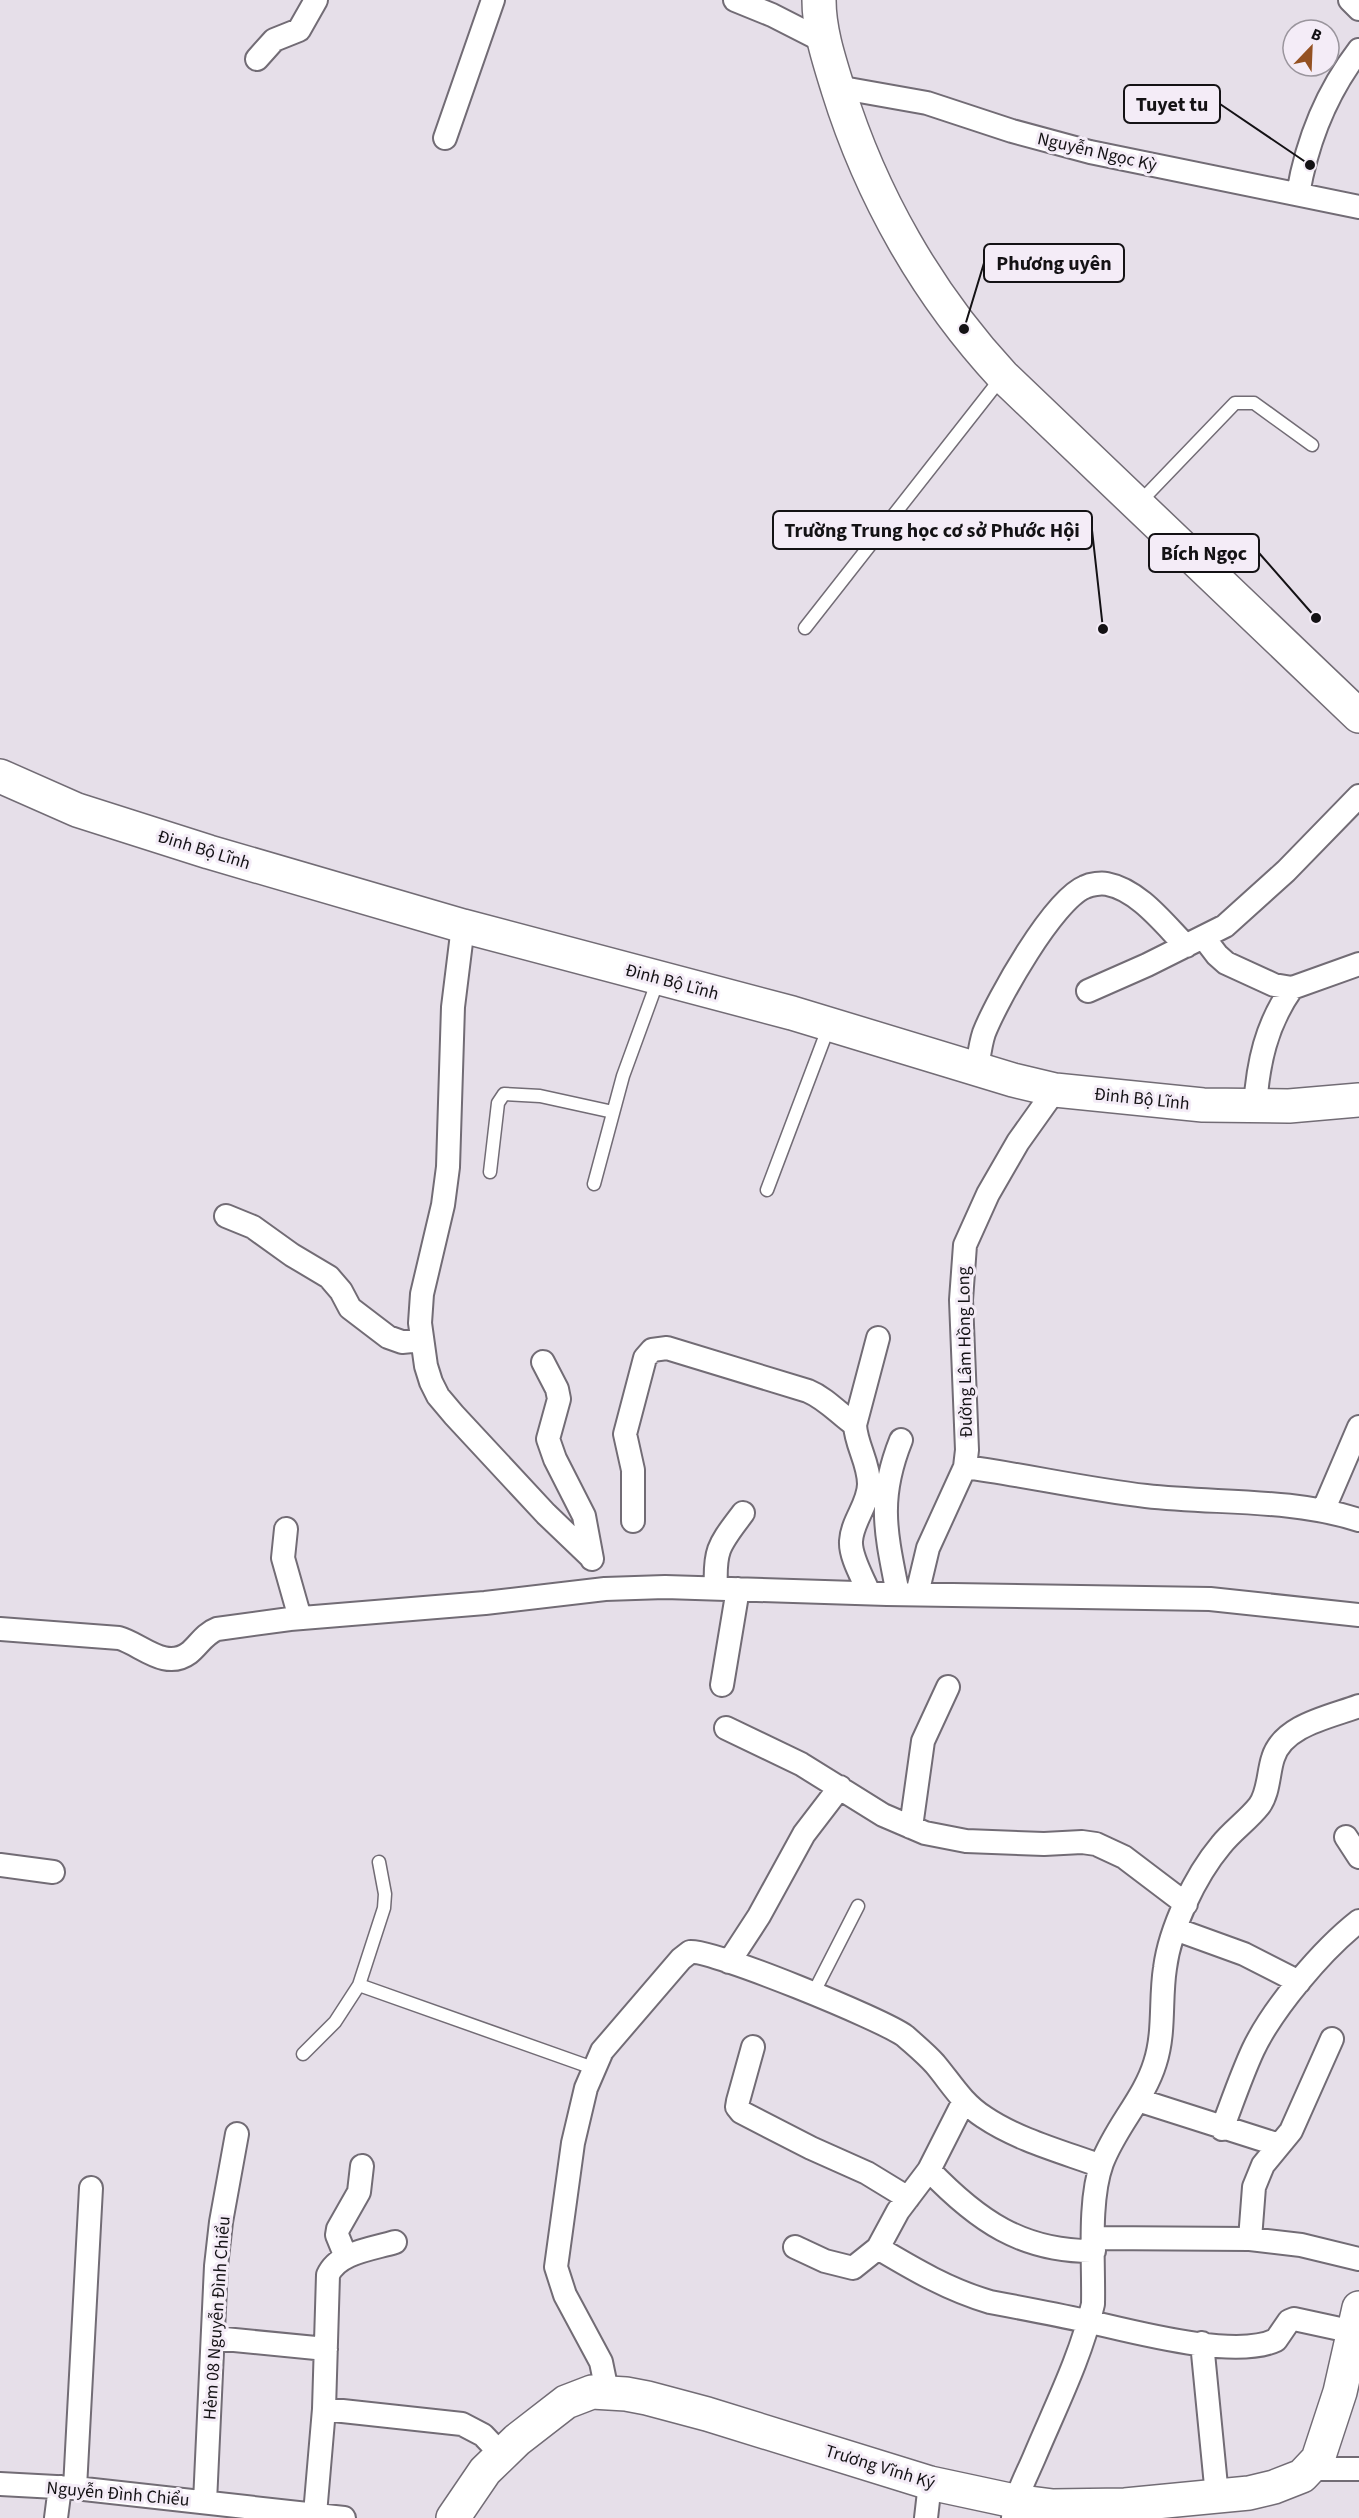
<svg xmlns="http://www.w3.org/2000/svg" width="1359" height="2518" font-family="'Source Sans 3',sans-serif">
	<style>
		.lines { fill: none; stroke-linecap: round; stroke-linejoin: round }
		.lane-casing { stroke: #726c75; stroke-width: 15 }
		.street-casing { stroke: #726c75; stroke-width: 26 }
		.secondary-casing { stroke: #726c75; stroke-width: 36 }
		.lane { stroke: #fff; stroke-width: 12 }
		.street { stroke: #fff; stroke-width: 22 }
		.secondary { stroke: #fff; stroke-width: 33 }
		.labels { text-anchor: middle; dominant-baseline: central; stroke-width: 6; stroke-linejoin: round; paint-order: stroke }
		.street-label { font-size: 18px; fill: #141215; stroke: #f4ecf7 }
		.leader { fill: none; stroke: #141215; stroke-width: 2 }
		.callout-dot { fill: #141215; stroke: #f4ecf7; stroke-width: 2 }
		.callout { fill: #f4ecf7; stroke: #141215; stroke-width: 2 }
		.callout-label { font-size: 20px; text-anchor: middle; font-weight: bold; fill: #141215 }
	</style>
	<rect width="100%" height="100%" fill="#e6dfe9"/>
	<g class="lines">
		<defs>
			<path id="lane" d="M 1138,504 L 1235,403 L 1254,403 L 1312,445
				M 805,628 L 1002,377
				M 490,1172 L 498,1103 L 504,1094 L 540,1096 L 613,1112
				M 594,1184 L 623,1076 L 658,980
				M 767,1190 L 829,1026
				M 359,1985 L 384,1908 L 385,1894 L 379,1862
				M 813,1994 L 858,1906
				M 303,2054 L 335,2022 L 359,1985 L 593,2068"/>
			<path id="street" d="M 735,0 L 772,15 L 825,42
				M 1350,0 L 1359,9
				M 257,59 L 274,40 L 299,30 L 316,0
				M 837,87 L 927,103 L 1012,131 L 1090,152 L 1359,207
				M 445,138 L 493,0
				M 1298,194 C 1307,141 1326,93 1359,50
				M 463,926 L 453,1007 L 448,1167 L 443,1205 L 422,1294 L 420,1323 L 426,1366 L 431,1382 L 438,1396 L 454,1415 L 546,1514 L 591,1557
				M 1204,938 L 1217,955 L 1226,963 L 1274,985 L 1292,988 L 1359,964
				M 1088,991 L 1147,965 L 1225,926 L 1286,871 L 1359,796
				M 977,1069 C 979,1057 980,1045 984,1033 C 997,1000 1053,900 1085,887 C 1091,884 1101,883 1107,884 C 1139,890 1165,925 1186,946
				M 1255,1107 C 1258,1063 1266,1025 1292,988
				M 226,1216 L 253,1227 L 292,1255 L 329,1277 L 341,1291 L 350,1308 L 388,1337 L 402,1342 L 422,1340
				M 543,1362 L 557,1389 L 559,1399 L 548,1439 L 555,1459 L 584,1516 L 592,1559
				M 965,1467 C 1025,1475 1085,1489 1146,1496 C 1217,1504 1290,1498 1359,1520
				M 1323,1511 L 1359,1427
				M 633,1521 L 633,1470 L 625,1434 L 645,1358 L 652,1350 L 667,1348 L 808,1391 C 827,1399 839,1414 855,1425
				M 286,1529 L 283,1558 L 300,1618
				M 716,1588 C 714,1548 720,1544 743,1513
				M 869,1593 C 863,1578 850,1557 851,1541 C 852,1521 869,1504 869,1484 C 869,1463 856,1445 855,1425 L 878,1338
				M 898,1594 C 886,1533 877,1500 901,1440
				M 917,1594 L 928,1548 L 965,1467 L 967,1450 L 961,1300 L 965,1245 L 988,1194 L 1018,1142 L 1055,1090
				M 0,1629 L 119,1638 C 141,1644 165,1671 189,1653 C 199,1645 204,1634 217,1629 L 290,1619 L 485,1603 L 605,1589 L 665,1587 L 887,1594 L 1210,1599 L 1359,1615
				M 722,1685 L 738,1589
				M 726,1728 L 801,1764 L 883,1815 L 925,1833 L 966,1841 L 1044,1844 L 1082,1842 L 1096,1844 L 1124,1857 L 1186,1904
				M 911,1827 L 923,1741 L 948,1687
				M 1346,1837 L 1359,1857
				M 0,1865 L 53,1872
				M 1175,1929 L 1244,1954 L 1299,1982
				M 729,1962 L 759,1916 L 804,1834 L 840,1787
				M 753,2047 L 738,2101 L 737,2107 L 741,2112 L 811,2148 L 867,2173 L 908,2198
				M 1138,2100 L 1279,2145
				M 1222,2129 C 1232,2103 1241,2076 1253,2050 C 1273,2008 1322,1950 1359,1921
				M 929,2170 C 977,2220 1022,2252 1094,2251
				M 1094,2238 L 1250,2239 L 1301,2245 L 1359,2259
				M 1250,2239 L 1254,2187 L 1263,2165 L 1291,2131 L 1332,2039
				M 795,2247 L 825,2261 L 853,2268 L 878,2248 C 915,2270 949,2290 990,2302 C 1022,2308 1054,2314 1086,2321 C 1131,2331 1235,2360 1276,2340 L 1289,2321 L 1294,2319 L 1354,2332
				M 878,2248 L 898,2211 L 929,2170 L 964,2101
				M 346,2257 L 337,2235 L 338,2229 L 359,2192 L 362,2166
				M 214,2338 L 326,2349
				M 1202,2343 L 1217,2496
				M 607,2391 L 601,2362 L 565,2295 L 556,2267 L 573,2143 L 586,2088 L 602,2051 L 681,1959 L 690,1952 C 711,1949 884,2020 905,2036 C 915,2045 926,2054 935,2064 C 951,2083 962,2103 984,2117 C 1018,2140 1063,2152 1101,2166
				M 324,2409 L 462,2424 L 483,2435 L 501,2454
				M 1311,2469 L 1359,2469
				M 0,2484 L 75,2488 L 344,2518
				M 75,2488 L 91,2188
				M 205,2502 L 216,2266 L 221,2222 L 237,2134
				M 315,2514 L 324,2409 L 328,2275 C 338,2252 373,2249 395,2242
				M 56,2518 L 60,2487
				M 926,2518 L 930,2483
				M 1013,2518 C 1015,2496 1025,2479 1034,2458 C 1055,2408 1081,2357 1093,2304 C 1094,2263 1088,2201 1102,2163 C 1116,2126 1144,2099 1155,2063 C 1165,2032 1160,2000 1165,1968 C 1170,1929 1195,1876 1221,1845 C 1232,1831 1248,1820 1259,1806 C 1269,1793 1268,1773 1273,1758 C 1283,1725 1330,1717 1359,1706"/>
			<path id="secondary" d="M 819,0 C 819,30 829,60 838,89 C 871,195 927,294 1003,376 L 1359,716
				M 0,776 L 77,810 L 209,852 L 463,926 L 792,1013 L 1013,1080 L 1055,1090 L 1203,1105 L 1289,1106 L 1359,1100
				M 453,2518 L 485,2471 L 517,2440 L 566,2402 L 592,2392 L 626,2394 L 647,2398 L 707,2414 L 930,2483 L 1014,2501 L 1053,2506 L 1125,2505 L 1249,2493 L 1274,2487 L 1302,2476 L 1318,2459 L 1340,2392 L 1359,2308"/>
		</defs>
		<use href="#lane" class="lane-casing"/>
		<use href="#street" class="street-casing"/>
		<use href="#secondary" class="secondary-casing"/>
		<use href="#lane" class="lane"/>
		<use href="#street" class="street"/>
		<use href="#secondary" class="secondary"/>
	</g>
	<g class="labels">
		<g class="street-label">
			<text transform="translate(1097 152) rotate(13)">Nguyễn Ngọc Kỳ</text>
			<text transform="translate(204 850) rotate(17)">Đinh Bộ Lĩnh</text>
			<text transform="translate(672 982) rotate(15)">Đinh Bộ Lĩnh</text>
			<text transform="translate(1142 1099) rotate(6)">Đinh Bộ Lĩnh</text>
			<text transform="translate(965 1352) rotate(-91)">Đường Lâm Hồng Long</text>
			<text transform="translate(217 2318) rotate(-86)">Hẻm 08 Nguyễn Đình Chiểu</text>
			<text transform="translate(880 2467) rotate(17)">Trương Vĩnh Ký</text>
			<text transform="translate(118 2494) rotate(5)">Nguyễn Đình Chiểu</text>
		</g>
	</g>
	<path class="leader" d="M1310 165L1220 104M964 329L984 263M1103 629L1092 530M1316 618L1259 553"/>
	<g class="callout-dot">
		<circle cx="1310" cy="165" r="6"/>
		<circle cx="964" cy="329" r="6"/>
		<circle cx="1103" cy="629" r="6"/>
		<circle cx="1316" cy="618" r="6"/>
	</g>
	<g class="callout">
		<rect x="1124" y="85" width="96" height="38" rx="6"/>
		<rect x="984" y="244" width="140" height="38" rx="6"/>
		<rect x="773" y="511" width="319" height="38" rx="6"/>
		<rect x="1149" y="534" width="110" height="38" rx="6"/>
	</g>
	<g class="callout-label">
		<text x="1172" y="111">Tuyet tu</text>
		<text x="1054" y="270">Phương uyên</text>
		<text x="932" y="537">Trường Trung học cơ sở Phước Hội</text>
		<text x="1204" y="560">Bích Ngọc</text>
	</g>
	<g transform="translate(1311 48) rotate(23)"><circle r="28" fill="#f4ecf7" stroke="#9a959d" stroke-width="1.5"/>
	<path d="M0-4.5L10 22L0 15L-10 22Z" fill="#945122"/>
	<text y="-9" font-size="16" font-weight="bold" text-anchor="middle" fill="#141215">B</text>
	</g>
</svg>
